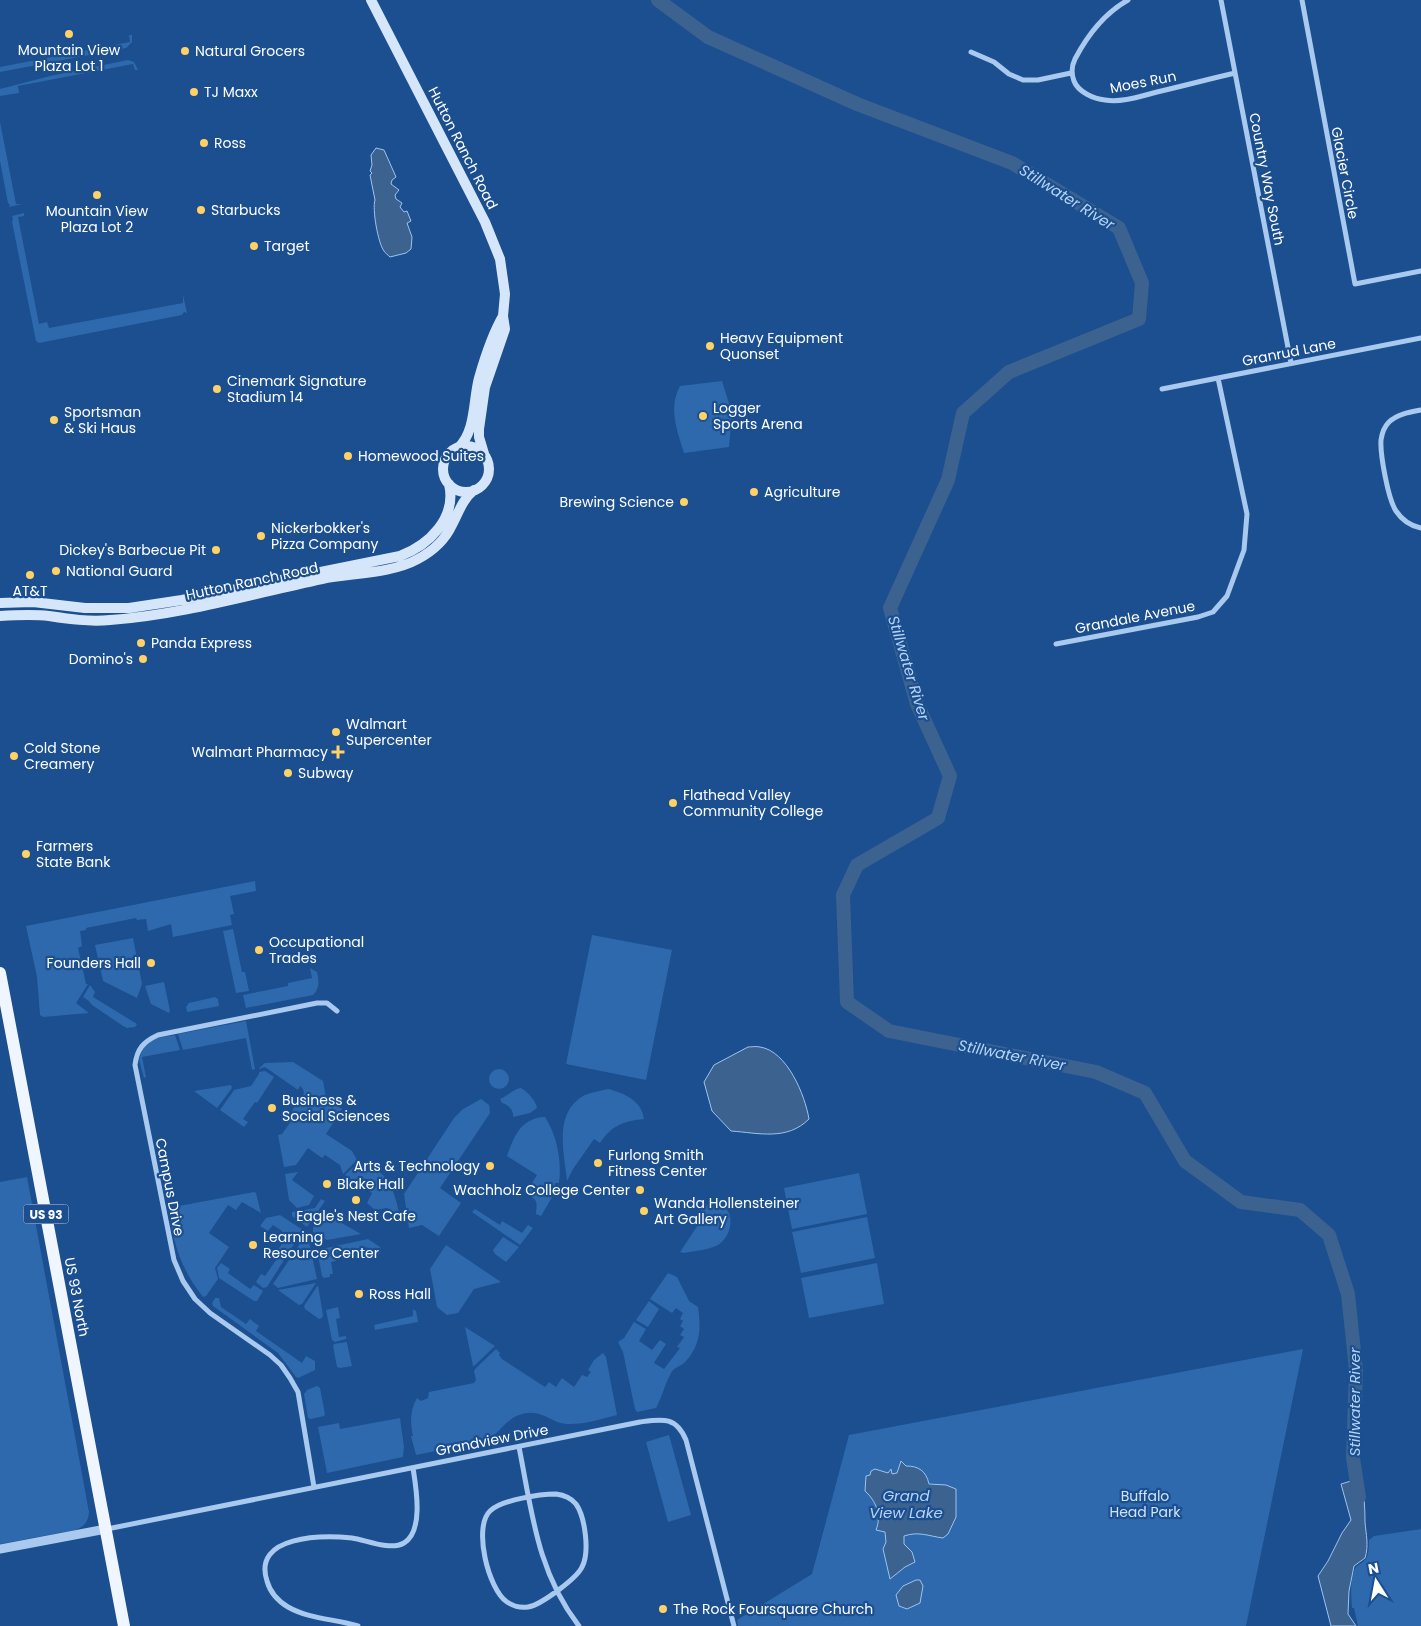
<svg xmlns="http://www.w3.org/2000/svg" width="1421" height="1626" font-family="Poppins,sans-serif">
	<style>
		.green { fill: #2e69ad }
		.water { fill: #3c6290; stroke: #9cc4f0 }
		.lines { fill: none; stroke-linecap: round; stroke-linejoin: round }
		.river { stroke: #3c6290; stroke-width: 14 }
		.minor { stroke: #a9c9ee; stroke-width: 5 }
		.tertiary { stroke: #a9c9ee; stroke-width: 9 }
		.secondary { stroke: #d6e6fa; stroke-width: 10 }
		.primary { stroke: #f0f6ff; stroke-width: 12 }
		.poi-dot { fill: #ffd166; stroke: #1b4f8f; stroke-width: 2 }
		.labels { text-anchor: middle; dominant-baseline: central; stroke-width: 4.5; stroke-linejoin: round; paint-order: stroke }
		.shield { fill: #1b4f8f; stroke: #bbcadd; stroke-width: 1 }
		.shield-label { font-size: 12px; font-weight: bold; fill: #fff }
		.poi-label { font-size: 14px; fill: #fff; stroke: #1b4f8f; text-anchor: start }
		.street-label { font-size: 14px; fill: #fff; stroke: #1b4f8f }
		.park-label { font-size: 14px; fill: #cfe3fa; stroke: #1b4f8f }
		.water-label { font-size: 15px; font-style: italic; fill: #b5d3f5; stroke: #1b4f8f }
	</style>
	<rect width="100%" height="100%" fill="#1b4f8f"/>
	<path class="green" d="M 129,35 L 132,35 L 132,42 L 126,48 L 0,72 L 0,67 L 130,42 Z
		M 128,60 L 134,62 L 138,70 L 135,70 L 133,64 L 18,86 L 19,93 L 0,96 L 0,89 L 50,76 Z
		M 0,122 L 16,204 L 22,204 L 9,207 L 10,205 L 8,203 L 0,161 Z
		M 24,213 L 24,216 L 18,217 L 39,324 L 47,322 L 49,328 L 183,303 L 183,295 L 187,313 L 184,312 L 182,315 L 39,343 L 36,341 L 12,222 L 13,219 L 12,216 Z
		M 722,381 L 732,413 L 729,447 L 684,453 C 677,430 668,408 680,386 Z
		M 255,881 L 256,891 L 230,896 L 234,914 L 230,915 L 232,925 L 173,937 L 171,924 L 148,931 L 146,919 L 137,920 L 136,918 L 86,928 L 86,930 L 80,931 L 82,946 L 78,948 L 86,984 L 88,984 L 76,1003 L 89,1013 L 43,1017 L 40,1015 L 37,977 L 26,926 Z
		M 233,929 L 242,972 L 245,972 L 249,991 L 236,993 L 223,931 Z
		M 592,935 L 672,950 L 646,1080 L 566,1064 Z
		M 133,938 L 142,984 L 137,998 L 103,981 L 95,945 Z
		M 310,968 L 317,972 C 319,981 320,988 313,995 L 246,1008 L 243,995 L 288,986 L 288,983 L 312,978 Z
		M 164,982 L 170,1011 L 169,1013 L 151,1004 L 145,986 Z
		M 90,985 L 95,992 L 93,997 L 137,1024 L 135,1027 L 127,1028 L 123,1026 L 92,1005 L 89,1001 L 83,997 Z
		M 215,997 L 218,999 L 219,1006 L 187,1012 L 186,1007 L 189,1003 Z
		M 246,1021 L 255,1069 L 252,1070 L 246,1038 L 183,1050 L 178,1034 Z
		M 175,1035 L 180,1050 L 142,1057 L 146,1077 L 144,1078 L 139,1060 L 143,1047 L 157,1038 Z
		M 293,1062 L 323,1081 L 326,1098 L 342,1109 L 326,1134 L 352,1151 L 357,1160 L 343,1174 L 340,1165 L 325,1155 L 322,1158 L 308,1148 L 296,1165 L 284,1167 L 278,1135 L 282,1134 L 294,1117 L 290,1114 L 304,1093 L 303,1089 L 300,1086 L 298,1090 L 265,1067 L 258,1069 L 265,1063 Z
		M489 1079a10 10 0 1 1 20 0a10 10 0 1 1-20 0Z
		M 265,1071 L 274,1077 L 257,1103 L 255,1102 L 243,1119 L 248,1122 L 244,1127 L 220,1110 L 234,1090 L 251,1086 L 259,1074 L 259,1072 Z
		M 231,1085 L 232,1088 L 217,1108 L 194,1091 Z
		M 521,1088 C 528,1092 536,1101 537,1108 L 530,1113 L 513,1117 C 514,1111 509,1105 502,1103 L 500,1099 C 508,1096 513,1089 521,1088 Z
		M 608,1089 C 624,1093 642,1101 644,1119 C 624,1121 612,1125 600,1143 L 594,1139 L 573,1169 L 567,1181 C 564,1152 553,1112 585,1095 C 592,1092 601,1091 608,1089 Z
		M 481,1099 L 489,1105 L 490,1113 L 440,1188 L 461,1203 L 439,1236 L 422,1225 L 409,1228 L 404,1194 L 408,1188 L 454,1118 L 463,1109 Z
		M 545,1117 C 557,1135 562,1162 559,1183 L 555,1183 L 554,1194 L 541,1216 L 536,1214 C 537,1200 538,1201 526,1193 L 537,1175 L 507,1156 C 514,1136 521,1118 545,1117 Z
		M 359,1162 C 364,1165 369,1164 374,1168 C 392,1179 395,1196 400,1216 L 387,1208 L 375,1210 L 367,1203 L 372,1193 L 345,1175 Z
		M 298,1172 L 292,1180 L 314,1196 L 309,1205 L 297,1208 L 289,1200 L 285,1174 Z
		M 859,1173 L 867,1214 L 792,1229 L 784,1188 Z
		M 27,1177 L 89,1512 C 88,1522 85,1526 75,1530 L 0,1544 L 0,1182 Z
		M 254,1192 L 256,1193 L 261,1213 L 242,1202 L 236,1210 L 228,1205 L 209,1233 L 229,1247 L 215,1268 L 218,1279 L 206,1296 L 203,1297 C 180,1268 174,1244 168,1208 Z
		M 321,1199 L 325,1201 L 307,1227 L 292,1216 L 292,1212 L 315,1208 Z
		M 715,1204 C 738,1206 733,1238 716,1246 C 707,1250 694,1251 684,1253 L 680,1252 L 704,1216 L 700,1212 L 704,1206 Z
		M 475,1209 L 500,1225 L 502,1221 L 522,1233 L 528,1225 L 533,1228 L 520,1245 L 472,1212 Z
		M 323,1213 L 324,1213 L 361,1234 L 327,1240 L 313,1232 L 313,1228 Z
		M 280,1215 L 303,1230 L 267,1287 L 263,1288 L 256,1282 L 261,1274 L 265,1276 L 276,1260 L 273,1258 L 283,1242 L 278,1238 L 282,1231 L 273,1225 L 268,1231 L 260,1226 L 266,1218 Z
		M 867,1217 L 875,1258 L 801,1273 L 792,1232 Z
		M 307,1233 L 317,1279 L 278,1288 L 273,1284 Z
		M 503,1237 L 519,1247 L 506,1262 L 495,1254 L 493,1250 Z
		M 368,1239 L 380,1247 L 381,1252 L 379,1254 L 369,1256 L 367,1247 L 334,1253 L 336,1261 L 331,1262 L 333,1274 L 330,1274 L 330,1277 L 324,1278 L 322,1276 L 317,1250 Z
		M 446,1245 L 501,1282 L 474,1289 L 458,1313 L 447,1315 L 437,1307 L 430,1269 Z
		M 221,1263 L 230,1269 L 228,1273 L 250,1289 L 254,1285 L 263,1291 L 257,1301 L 254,1301 L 219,1278 L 217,1268 Z
		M 877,1263 L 884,1304 L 809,1318 L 801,1278 Z
		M 668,1273 L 677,1277 L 689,1301 L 698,1307 C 701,1328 701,1344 686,1361 C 682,1366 674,1367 671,1373 C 665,1384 662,1397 656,1408 L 637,1412 L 635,1409 L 623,1352 L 618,1342 L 624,1338 L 634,1322 L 646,1329 L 639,1341 L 652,1350 L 660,1340 L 666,1344 L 654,1363 L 664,1369 L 680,1348 L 677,1347 L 684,1337 L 680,1335 L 684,1329 L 680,1326 L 683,1321 L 680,1319 L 683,1313 L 676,1308 L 672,1313 L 650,1299 Z
		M 316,1283 L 302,1304 L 299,1305 L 278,1290 Z
		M 318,1285 L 323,1315 L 322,1318 L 319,1319 L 305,1309 L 304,1306 Z
		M 215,1298 L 219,1298 L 221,1307 L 246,1324 L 250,1319 L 259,1326 L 256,1331 L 302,1363 L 306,1356 L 315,1361 L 315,1370 L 298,1378 L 296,1377 L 278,1353 L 213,1306 L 212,1303 Z
		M 649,1301 L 659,1309 L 648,1327 L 636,1320 Z
		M 338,1307 L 340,1318 L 336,1319 L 339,1337 L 346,1336 L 346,1339 L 335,1342 L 332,1340 L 326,1310 Z
		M 413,1309 L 416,1311 L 418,1322 L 375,1330 L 374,1325 L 413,1316 Z
		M 465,1327 L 495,1346 L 474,1366 L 473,1366 Z
		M 346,1342 L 347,1343 L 352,1366 L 340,1368 L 337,1367 L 333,1346 L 334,1344 Z
		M 496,1349 L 500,1353 L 499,1355 L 502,1359 L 545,1387 L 549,1382 L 556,1387 L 562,1378 L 574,1387 L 582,1375 L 587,1377 L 591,1372 L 588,1370 L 594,1360 L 603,1353 L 606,1357 L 617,1415 C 601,1419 583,1425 567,1424 C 549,1423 542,1407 519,1415 C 505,1420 499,1434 486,1441 L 416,1455 L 411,1436 L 413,1436 C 410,1422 410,1410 417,1398 L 421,1401 L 428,1398 L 429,1392 L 474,1383 L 476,1380 L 474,1371 L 476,1368 Z
		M 1303,1349 L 1246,1626 L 738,1626 L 737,1620 L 812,1574 L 849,1435 Z
		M 317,1386 L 320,1388 L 325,1414 L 324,1416 L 311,1419 L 308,1418 L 304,1394 L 307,1390 Z
		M 400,1418 L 404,1447 L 403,1457 L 327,1473 L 318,1427 L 339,1423 L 340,1429 Z
		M 669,1435 L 691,1515 L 668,1522 L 646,1442 Z
		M 1421,1529 L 1421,1626 L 1358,1626 L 1354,1608 L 1352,1608 C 1351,1596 1350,1583 1354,1571 C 1356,1564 1362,1564 1365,1560 C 1369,1555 1369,1546 1369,1540 L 1374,1536 Z"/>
	<path class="water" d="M 376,148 L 384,150 L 396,177 L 392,180 L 391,184 L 399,190 L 395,195 L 396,199 L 402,203 L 400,207 L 404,212 L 407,211 L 411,221 L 407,223 L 412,237 L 411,249 L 406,253 L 390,257 C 388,255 385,253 384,251 C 378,243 372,209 375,200 L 370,175 L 372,173 L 370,171 L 372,165 L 371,155 Z
		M 748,1047 C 751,1047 756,1046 760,1047 C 787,1051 805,1095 809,1119 C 787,1141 759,1133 731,1131 L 712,1111 L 704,1082 L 714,1065 Z
		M 901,1461 L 906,1466 C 919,1466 926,1471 929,1484 L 946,1485 L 956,1489 L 956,1517 L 948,1534 L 943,1538 C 928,1536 919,1531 904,1536 L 904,1544 L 912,1552 L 915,1562 L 905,1567 L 890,1579 L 883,1549 L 886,1542 L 885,1532 L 876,1530 C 882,1515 876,1501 865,1491 L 866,1476 L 870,1475 L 871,1471 L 875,1469 L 888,1473 L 891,1469 L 892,1474 L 897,1473 Z
		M 1361,1478 C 1364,1493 1365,1507 1365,1522 C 1366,1535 1369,1545 1365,1558 L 1354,1566 L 1349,1591 L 1348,1614 L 1356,1626 L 1331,1626 L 1318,1576 L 1328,1561 L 1342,1533 L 1351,1520 L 1341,1484 Z
		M 916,1580 L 920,1580 L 923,1586 L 920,1603 L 907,1609 L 899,1606 L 896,1595 L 903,1586 Z"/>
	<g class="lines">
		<path class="river" d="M 658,0 L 708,37 L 857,104 L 1012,163 L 1119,228 L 1142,283 L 1139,319 L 1009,372 L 963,413 L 948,480 L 890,608 L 917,704 L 950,776 L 938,818 L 857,865 L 843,895 L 847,1002 L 889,1031 L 1096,1072 L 1145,1093 L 1185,1161 L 1241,1202 L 1300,1210 L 1329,1235 L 1348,1294 L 1356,1370 L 1353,1458 L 1359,1497"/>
		<path class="minor" d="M 1128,0 C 1105,13 1087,36 1075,59 C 1071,67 1071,73 1074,81 C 1078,92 1094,99 1105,100 C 1122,103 1141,96 1157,92 C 1183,86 1209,79 1235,73
			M 1221,0 L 1291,363
			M 1302,0 L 1355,284 L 1421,271
			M 971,52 L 994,62 L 1009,74 L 1023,80 L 1038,80 L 1071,73
			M 1162,389 L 1421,338
			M 1421,410 C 1410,412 1397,414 1389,422 C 1384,427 1382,433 1381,440 C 1380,454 1388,499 1396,511 C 1402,520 1411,526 1421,528
			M 1056,644 L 1198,617 L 1213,612 L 1227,596 L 1244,550 L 1247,514 L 1218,378
			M 519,1447 C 532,1512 537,1572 579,1626
			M 314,1487 L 298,1392 L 290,1378 L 281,1365 L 270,1355 L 210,1313 L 195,1299 L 183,1281 L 174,1260 L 135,1065 C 137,1049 143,1042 158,1035 L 317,1003 L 327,1003 L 337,1011
			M 556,1494 C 564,1495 571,1498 576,1504 C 585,1517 590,1552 582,1567 C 577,1578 541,1605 528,1607 C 521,1608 513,1606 507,1602 C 488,1589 473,1527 490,1511 C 501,1500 540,1494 556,1494 Z
			M 107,1529 L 640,1422 C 662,1419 676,1416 686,1440 L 734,1626
			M 358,1626 C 335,1619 309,1619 288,1607 C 278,1601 270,1592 267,1581 C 252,1535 323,1535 352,1538 C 366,1540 390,1551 404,1543 C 424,1531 416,1487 413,1468"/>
		<path class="tertiary" d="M 0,1549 L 106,1529"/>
		<path class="secondary" d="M 371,0 L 485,222 L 500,259 L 505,294 L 503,316 L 505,329 L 485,387 L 479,429 L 479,437 L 485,457
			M443 469a23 23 0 1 1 46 0a23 23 0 1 1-46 0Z
			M 458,448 C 476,432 473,400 479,378 C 485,357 492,335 503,316
			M 0,603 L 33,602 L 85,608 L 129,608 L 182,600 L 400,556 C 429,545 457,518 449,484
			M 0,616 C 16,615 33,614 49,616 C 69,619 89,622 110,620 C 181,615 251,594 322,579 C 351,573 391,574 418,559 C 433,551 445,540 452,525 C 459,512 462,500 474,490"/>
		<path class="primary" d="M 0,973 L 124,1626"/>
	</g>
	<g class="poi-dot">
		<circle cx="69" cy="34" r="5"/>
		<circle cx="185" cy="51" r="5"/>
		<circle cx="194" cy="92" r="5"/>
		<circle cx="204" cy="143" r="5"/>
		<circle cx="97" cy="195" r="5"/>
		<circle cx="201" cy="210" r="5"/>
		<circle cx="254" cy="246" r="5"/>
		<circle cx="710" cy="346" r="5"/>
		<circle cx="217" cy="389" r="5"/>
		<circle cx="703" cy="416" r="5"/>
		<circle cx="54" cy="420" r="5"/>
		<circle cx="348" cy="456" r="5"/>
		<circle cx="754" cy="492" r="5"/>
		<circle cx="684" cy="502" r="5"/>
		<circle cx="261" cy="536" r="5"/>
		<circle cx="216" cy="550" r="5"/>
		<circle cx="56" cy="571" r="5"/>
		<circle cx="30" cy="575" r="5"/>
		<circle cx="141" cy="643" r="5"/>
		<circle cx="143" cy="659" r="5"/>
		<circle cx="336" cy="732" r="5"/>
		<path d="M335.5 744.5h5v5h5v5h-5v5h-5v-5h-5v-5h5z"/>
		<circle cx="14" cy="756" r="5"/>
		<circle cx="288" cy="773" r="5"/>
		<circle cx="673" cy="803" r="5"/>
		<circle cx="26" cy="854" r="5"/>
		<circle cx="259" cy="950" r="5"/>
		<circle cx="151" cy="963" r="5"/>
		<circle cx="272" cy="1108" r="5"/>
		<circle cx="598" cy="1163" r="5"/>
		<circle cx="490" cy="1166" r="5"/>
		<circle cx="327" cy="1184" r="5"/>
		<circle cx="640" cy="1190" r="5"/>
		<circle cx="356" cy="1200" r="5"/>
		<circle cx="644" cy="1211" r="5"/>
		<circle cx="253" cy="1245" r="5"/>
		<circle cx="359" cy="1294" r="5"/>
		<circle cx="663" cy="1609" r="5"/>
	</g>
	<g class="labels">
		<rect class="shield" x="23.5" y="1204.5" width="45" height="19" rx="4"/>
		<g class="shield-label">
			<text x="46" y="1214">US 93</text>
		</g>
		<g class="poi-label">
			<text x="69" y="50" text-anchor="middle">Mountain View<tspan x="69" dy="16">Plaza Lot 1</tspan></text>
			<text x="195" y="51">Natural Grocers</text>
			<text x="204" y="92">TJ Maxx</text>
			<text x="214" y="143">Ross</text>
			<text x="211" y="210">Starbucks</text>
			<text x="97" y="211" text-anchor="middle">Mountain View<tspan x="97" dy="16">Plaza Lot 2</tspan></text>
			<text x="264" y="246">Target</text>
			<text x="720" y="338">Heavy Equipment<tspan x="720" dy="16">Quonset</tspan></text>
			<text x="227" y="381">Cinemark Signature<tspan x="227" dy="16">Stadium 14</tspan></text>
			<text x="713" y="408">Logger<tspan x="713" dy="16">Sports Arena</tspan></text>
			<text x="64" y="412">Sportsman<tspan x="64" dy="16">&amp; Ski Haus</tspan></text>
			<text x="358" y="456">Homewood Suites</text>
			<text x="764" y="492">Agriculture</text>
			<text x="674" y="502" text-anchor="end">Brewing Science</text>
			<text x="271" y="528">Nickerbokker's<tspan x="271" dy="16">Pizza Company</tspan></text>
			<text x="206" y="550" text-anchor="end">Dickey's Barbecue Pit</text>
			<text x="66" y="571">National Guard</text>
			<text x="30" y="591" text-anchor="middle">AT&amp;T</text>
			<text x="151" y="643">Panda Express</text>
			<text x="133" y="659" text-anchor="end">Domino's</text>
			<text x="346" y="724">Walmart<tspan x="346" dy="16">Supercenter</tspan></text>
			<text x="24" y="748">Cold Stone<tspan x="24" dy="16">Creamery</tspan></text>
			<text x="328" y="752" text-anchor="end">Walmart Pharmacy</text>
			<text x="298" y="773">Subway</text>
			<text x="683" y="795">Flathead Valley<tspan x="683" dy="16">Community College</tspan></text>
			<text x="36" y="846">Farmers<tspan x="36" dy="16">State Bank</tspan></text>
			<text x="269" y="942">Occupational<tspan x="269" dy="16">Trades</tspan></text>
			<text x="141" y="963" text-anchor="end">Founders Hall</text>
			<text x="282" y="1100">Business &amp;<tspan x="282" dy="16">Social Sciences</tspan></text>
			<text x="608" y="1155">Furlong Smith<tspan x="608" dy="16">Fitness Center</tspan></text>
			<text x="480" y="1166" text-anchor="end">Arts &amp; Technology</text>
			<text x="337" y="1184">Blake Hall</text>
			<text x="630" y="1190" text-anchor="end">Wachholz College Center</text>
			<text x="654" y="1203">Wanda Hollensteiner<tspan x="654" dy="16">Art Gallery</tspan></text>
			<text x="356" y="1216" text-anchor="middle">Eagle's Nest Cafe</text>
			<text x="263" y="1237">Learning<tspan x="263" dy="16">Resource Center</tspan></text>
			<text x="369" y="1294">Ross Hall</text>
			<text x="673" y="1609">The Rock Foursquare Church</text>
		</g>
		<g class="street-label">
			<text transform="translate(1143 82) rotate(-11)">Moes Run</text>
			<text transform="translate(463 148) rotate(63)">Hutton Ranch Road</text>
			<text transform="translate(1345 173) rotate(79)">Glacier Circle</text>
			<text transform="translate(1267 179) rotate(79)">Country Way South</text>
			<text transform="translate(1289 352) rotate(-11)">Granrud Lane</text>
			<text transform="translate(252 581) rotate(-12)">Hutton Ranch Road</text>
			<text transform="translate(1135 617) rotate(-11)">Grandale Avenue</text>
			<text transform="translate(170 1187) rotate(79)">Campus Drive</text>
			<text transform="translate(77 1297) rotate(79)">US 93 North</text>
			<text transform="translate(492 1440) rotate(-11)">Grandview Drive</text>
		</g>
		<g class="park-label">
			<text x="1145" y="1496">Buffalo<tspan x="1145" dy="16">Head Park</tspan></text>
		</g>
		<g class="water-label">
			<text transform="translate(1067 197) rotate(32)">Stillwater River</text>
			<text transform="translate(909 668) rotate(73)">Stillwater River</text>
			<text transform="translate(1012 1055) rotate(11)">Stillwater River</text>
			<text transform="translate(1354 1402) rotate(-90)">Stillwater River</text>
			<text x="906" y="1495">Grand<tspan x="906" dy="17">View Lake</tspan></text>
		</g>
	</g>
	<g transform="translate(1376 1581) rotate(349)" stroke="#1b4f8f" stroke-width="4" paint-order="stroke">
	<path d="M0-4L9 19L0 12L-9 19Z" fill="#ffffff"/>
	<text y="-8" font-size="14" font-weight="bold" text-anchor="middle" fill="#ffffff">N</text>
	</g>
</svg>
